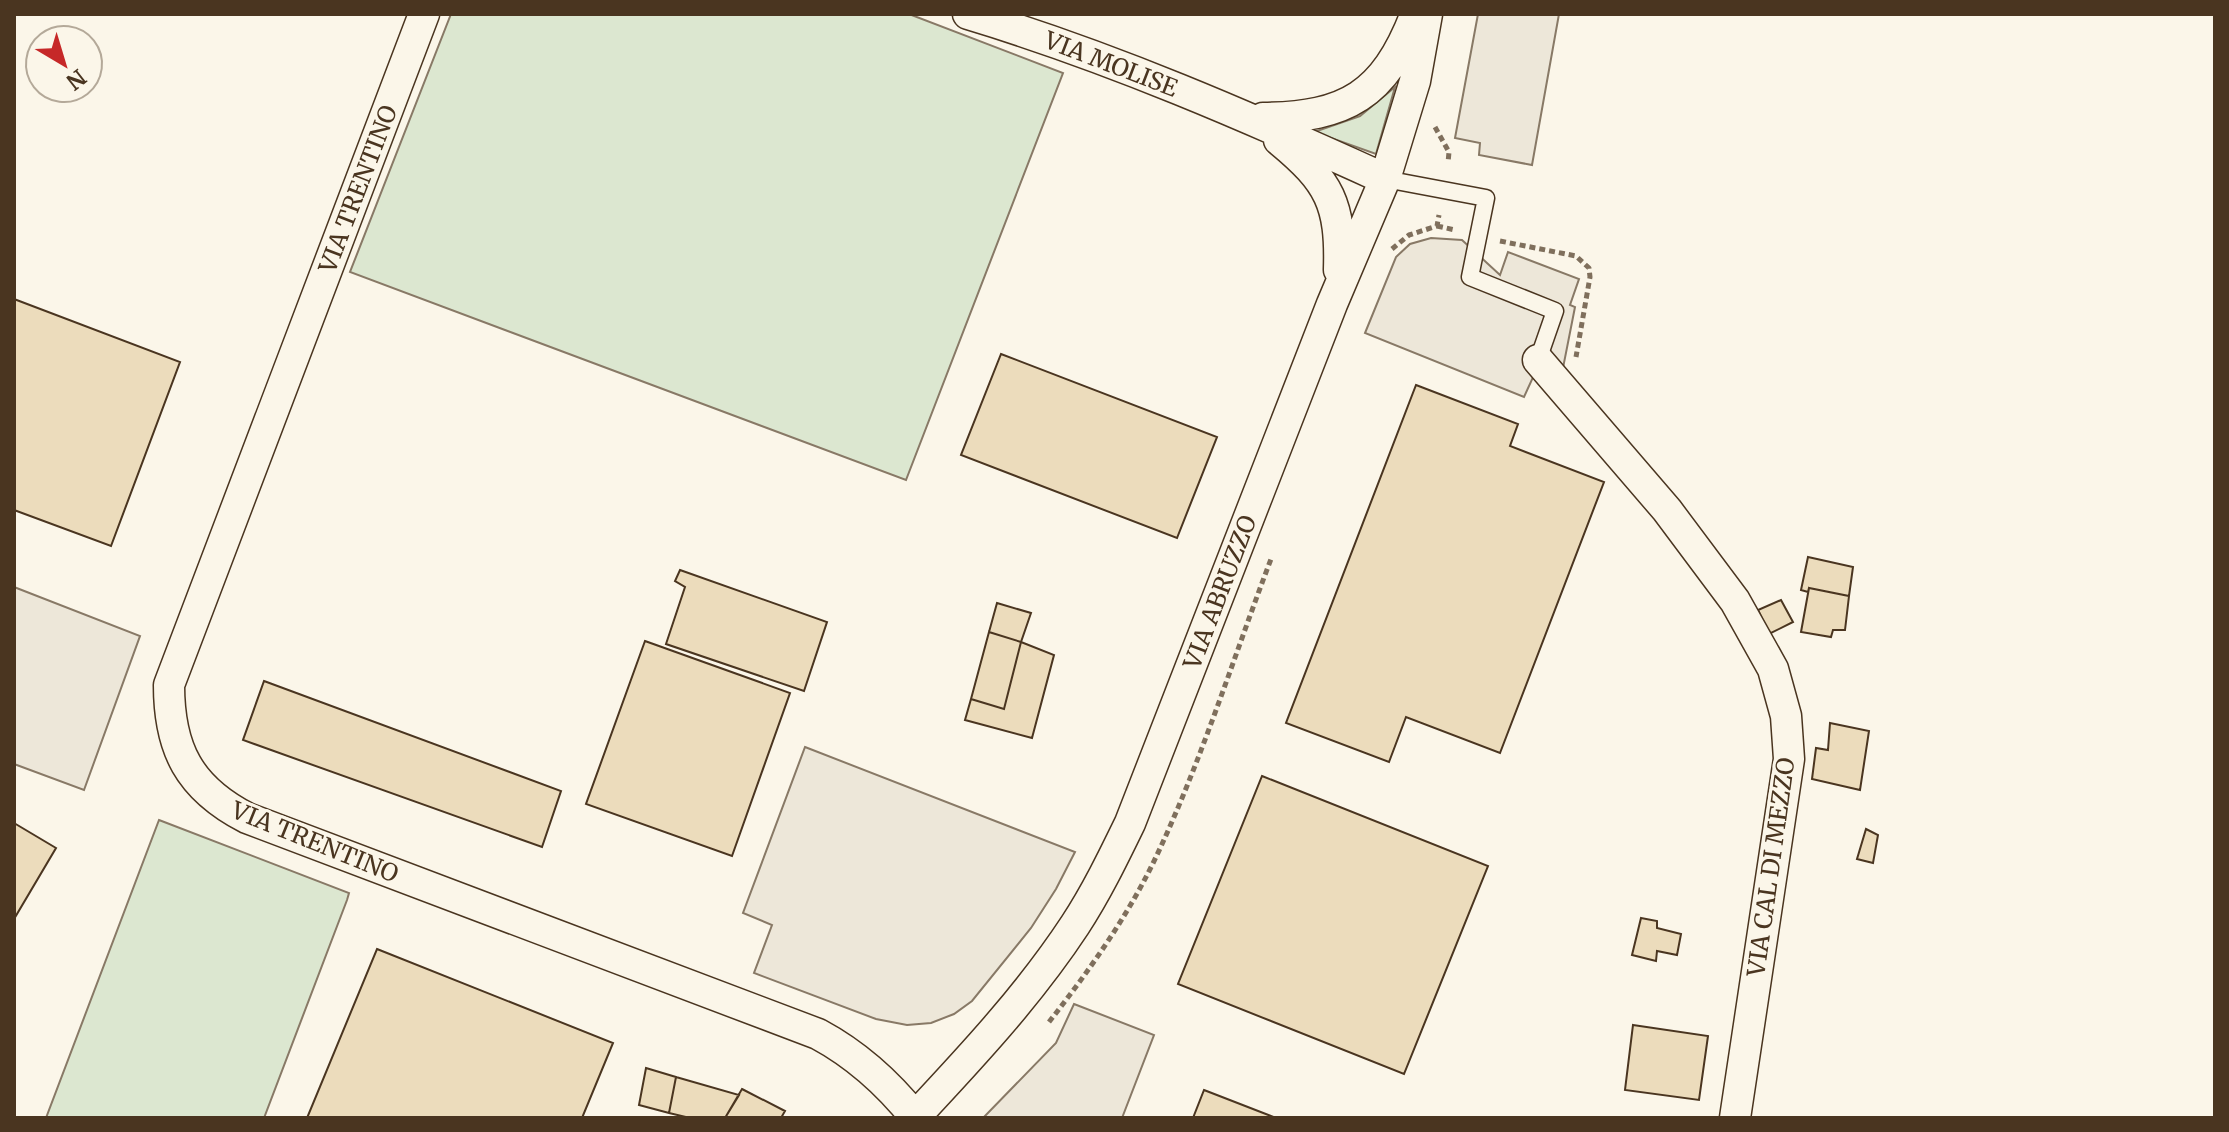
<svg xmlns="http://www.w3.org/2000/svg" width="2229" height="1132" font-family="Merriweather,serif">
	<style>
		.green { fill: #dce7d0; stroke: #887966; stroke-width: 2 }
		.parking { fill: #ede7d9; stroke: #887966; stroke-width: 2 }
		.building { fill: #ecdcbc; stroke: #4a3520; stroke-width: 2 }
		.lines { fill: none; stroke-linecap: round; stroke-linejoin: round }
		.service-casing { stroke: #4a3520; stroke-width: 19 }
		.minor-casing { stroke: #4a3520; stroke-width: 33 }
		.path { stroke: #7f6f5c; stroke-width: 5; stroke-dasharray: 6 4; stroke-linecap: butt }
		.service { stroke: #fbf6e9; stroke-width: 16 }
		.minor { stroke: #fbf6e9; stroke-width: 30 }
		.labels { text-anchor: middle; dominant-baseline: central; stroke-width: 6; stroke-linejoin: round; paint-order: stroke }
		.street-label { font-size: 24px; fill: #4a3520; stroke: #fbf6e9 }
	</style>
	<rect width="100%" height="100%" fill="#fbf6e9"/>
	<path class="green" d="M 451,14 L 909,14 L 1063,73 L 906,480 L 350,272 Z
		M 1395,87 L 1376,154 L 1314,132 L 1360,116 Z
		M 159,820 L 349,893 L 347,900 L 264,1118 L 46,1118 Z"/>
	<path class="parking" d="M 1478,14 L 1559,14 L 1532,165 L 1479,155 L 1480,143 L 1455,138 Z
		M 1431,238 L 1462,240 L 1500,275 L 1508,252 L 1579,279 L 1570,305 L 1575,307 L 1563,368 L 1534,375 L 1524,397 L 1365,333 L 1396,257 L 1410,244 Z
		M 14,587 L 140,636 L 84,790 L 14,764 Z
		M 805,747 L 1075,852 L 1056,889 L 1031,928 L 972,1001 L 954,1014 L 931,1023 L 907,1025 L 876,1019 L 754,973 L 772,925 L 743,913 Z
		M 1074,1004 L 1154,1035 L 1122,1118 L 983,1118 L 1056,1043 Z"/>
	<path class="building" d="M 14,299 L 180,362 L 111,546 L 14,510 Z
		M 1001,354 L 1217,437 L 1177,538 L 961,455 Z
		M 1416,385 L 1518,424 L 1510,446 L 1604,482 L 1500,753 L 1406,717 L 1389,762 L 1286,723 Z
		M 1808,557 L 1853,567 L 1849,596 L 1809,588 L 1808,592 L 1801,590 Z
		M 680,570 L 827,622 L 804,691 L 666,644 L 685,587 L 675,581 Z
		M 1809,588 L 1849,596 L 1845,630 L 1833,630 L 1831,637 L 1801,632 Z
		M 1781,600 L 1793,622 L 1769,634 L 1758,610 Z
		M 997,603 L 1031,613 L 1021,642 L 989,632 Z
		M 989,632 L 1021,642 L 1004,709 L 971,699 Z
		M 645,641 L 790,693 L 732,856 L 586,804 Z
		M 1021,642 L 1054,655 L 1032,738 L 965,720 L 971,699 L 1004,709 Z
		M 264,681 L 561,791 L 542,847 L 243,740 Z
		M 1830,723 L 1869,731 L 1860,790 L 1812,779 L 1816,748 L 1828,750 Z
		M 1262,776 L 1488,866 L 1404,1074 L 1178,984 Z
		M 14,823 L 56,848 L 14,919 Z
		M 1866,829 L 1878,835 L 1873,863 L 1857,859 Z
		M 1641,918 L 1657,921 L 1657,928 L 1681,934 L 1677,955 L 1657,951 L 1656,961 L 1632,955 Z
		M 377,949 L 613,1043 L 582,1118 L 307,1118 Z
		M 1633,1025 L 1708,1036 L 1699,1100 L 1625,1090 Z
		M 646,1068 L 676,1077 L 669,1113 L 639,1105 Z
		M 676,1077 L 739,1095 L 725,1118 L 690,1118 L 669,1113 Z
		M 742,1089 L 785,1111 L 781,1118 L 725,1118 Z
		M 1204,1090 L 1276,1118 L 1193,1118 Z"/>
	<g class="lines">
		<defs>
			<path id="service" d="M 1385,179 L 1486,198 L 1470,277 L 1555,311 L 1538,360"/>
			<path id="minor" d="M 424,14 L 169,685 C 169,749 189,788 247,818 L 818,1034 C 857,1055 887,1082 915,1117
				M 968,14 C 1111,57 1249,117 1385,179
				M 1263,118 C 1347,117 1384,95 1415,16
				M 1279,140 C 1330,182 1341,204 1339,270
				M 1538,360 L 1667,510 L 1735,601 L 1773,669 L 1786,716 L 1789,759 L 1735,1118
				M 914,1118 C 971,1057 1029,995 1075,925 C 1096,893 1113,858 1130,823 L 1332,304 L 1385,179 L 1415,81 L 1427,14"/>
		</defs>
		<use href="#service" class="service-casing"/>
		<use href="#minor" class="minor-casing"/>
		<path class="path" d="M 1435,127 L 1449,152 L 1448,163
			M 1437,226 L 1455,230
			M 1500,241 L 1576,256 L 1589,268 L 1590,277 L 1576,357
			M 1392,249 L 1409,235 L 1437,226 L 1439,215
			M 1049,1022 C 1089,971 1128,916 1156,857 C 1201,762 1233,659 1271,559"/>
		<use href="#service" class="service"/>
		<use href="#minor" class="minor"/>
	</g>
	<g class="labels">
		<g class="street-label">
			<text transform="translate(1111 64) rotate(21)">VIA MOLISE</text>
			<text transform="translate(358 189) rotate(-69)">VIA TRENTINO</text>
			<text transform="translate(1220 592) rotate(-69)">VIA ABRUZZO</text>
			<text transform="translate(315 842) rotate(22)">VIA TRENTINO</text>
			<text transform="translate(1771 867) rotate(-82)">VIA CAL DI MEZZO</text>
		</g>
	</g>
	<rect width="2229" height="1132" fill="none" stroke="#4a3520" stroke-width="32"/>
	<g transform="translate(64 64) rotate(142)"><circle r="38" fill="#fbf6e9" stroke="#b4a999" stroke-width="2"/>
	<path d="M0-6L14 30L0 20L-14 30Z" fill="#c62828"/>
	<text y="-12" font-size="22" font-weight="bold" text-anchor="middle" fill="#4a3520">N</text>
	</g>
</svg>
